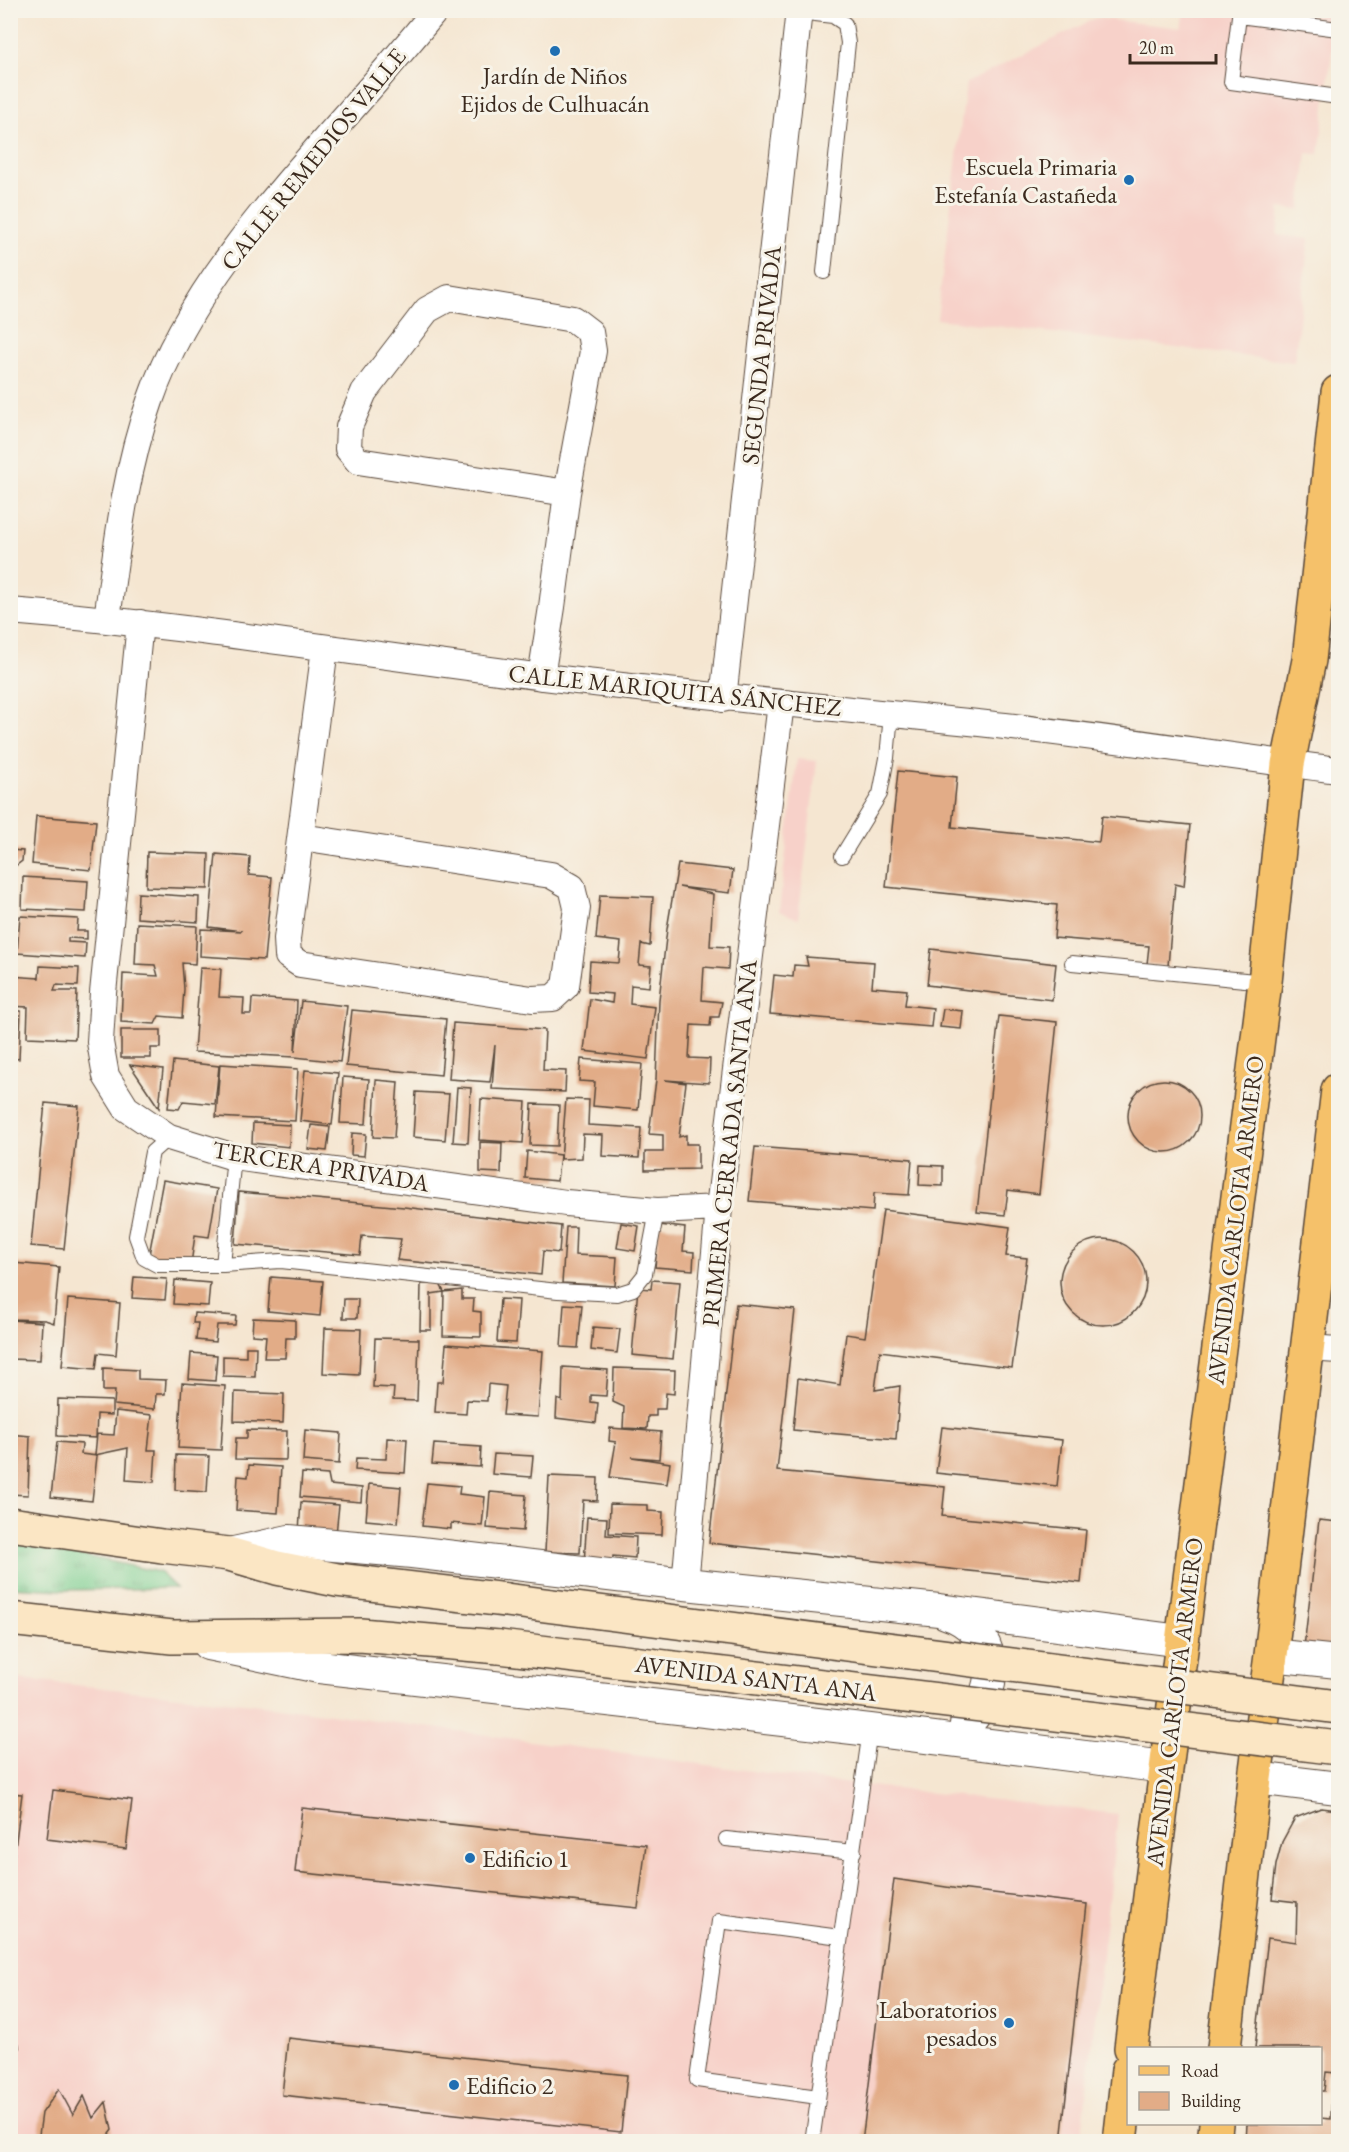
<svg xmlns="http://www.w3.org/2000/svg" width="1349" height="2152" font-family="'EB Garamond',serif">
	<style>
		.built { fill: #f7d1c9 }
		.grass { fill: url(#grass-tufts); stroke: #5c7c58; stroke-width: 1.5 }
		.building { fill: #e2ac87 }
		.lines { fill: none; stroke-linecap: round; stroke-linejoin: round }
		.service-casing { stroke: #574639; stroke-width: 16 }
		.minor-casing { stroke: #574639; stroke-width: 28 }
		.tertiary-casing { stroke: #574639; stroke-width: 34 }
		.secondary-casing { stroke: #574639; stroke-width: 36 }
		.primary-casing { stroke: #574639; stroke-width: 36 }
		.service { stroke: #fff; stroke-width: 14 }
		.minor { stroke: #fff; stroke-width: 26 }
		.tertiary { stroke: #fff; stroke-width: 32 }
		.secondary { stroke: #fbe6c4; stroke-width: 33 }
		.primary { stroke: #f5c16b; stroke-width: 33 }
		.secondary-bridge-casing { stroke: #574639; stroke-width: 36; stroke-linecap: butt }
		.secondary-bridge { stroke: #fbe6c4; stroke-width: 33 }
		.poi-dot { fill: #1f6fb2; stroke: #f7f3e8; stroke-width: 2 }
		.labels { text-anchor: middle; dominant-baseline: central; stroke-width: 6; stroke-linejoin: round; paint-order: stroke }
		.poi-label { font-size: 24px; fill: #3b2a1e; stroke: #f7f3e8; text-anchor: end }
		.street-label { font-size: 24px; fill: #3b2a1e; stroke: #f7f3e8 }
	</style>
	<defs>
		<pattern id="grass-tufts" width="24" height="20" patternUnits="userSpaceOnUse" patternTransform="scale(1.5)"><rect width="24" height="20" fill="#7ccf91"/><path d="M3 7l-1-3M5 7V3M7 7l1-3M15 17l-1-3M17 17v-4M19 17l1-3" fill="none" stroke="#67a876"/></pattern>
	</defs>
	<rect width="100%" height="100%" fill="#f7f3e8"/>
	<filter id="ink" filterUnits="userSpaceOnUse"><feTurbulence type="fractalNoise" baseFrequency=".0167" numOctaves="2"/><feDisplacementMap in="SourceGraphic" scale="12" xChannelSelector="R" yChannelSelector="G"/><feConvolveMatrix kernelMatrix="1 2 1 2 8 2 1 2 1" color-interpolation-filters="sRGB"/></filter>
	<filter id="wash" filterUnits="userSpaceOnUse"><feTurbulence type="fractalNoise" baseFrequency=".008" numOctaves="4" result="noise"/><feDisplacementMap in="SourceGraphic" scale="24" xChannelSelector="R" yChannelSelector="G"/><feGaussianBlur stdDeviation="1.35" result="paint"/><feColorMatrix in="noise" values="0 0 0 0 0 0 0 0 0 0 0 0 0 0 0 0 0 1.4 0 .05"/><feComposite in="paint" operator="in"/></filter>
	<g filter="url(#wash)">
		<rect width="100%" height="100%" fill="#f5e6d1"/>
		<path class="built" d="M 1184,11 L 1337,11 L 1319,154 L 1307,153 L 1300,210 L 1280,208 L 1277,235 L 1309,239 L 1294,362 L 937,319 L 966,83 L 1096,18 L 1181,28 Z
			M 797,759 L 817,761 L 798,919 L 779,911 Z
			M 11,1678 L 271,1706 L 826,1781 L 1118,1814 L 1081,2141 L 11,2142 Z"/>
		<path class="grass" d="M 10,1540 L 159,1572 L 176,1588 L 64,1590 L 11,1587 Z"/>
		<g id="blocks">
			<path class="building" d="M 898,771 L 957,777 L 952,827 L 1099,842 L 1102,816 L 1190,825 L 1184,886 L 1175,884 L 1168,966 L 1147,964 L 1149,946 L 1054,938 L 1057,905 L 886,887 Z
				M 36,816 L 96,821 L 91,870 L 32,864 Z
				M 10,850 L 23,851 L 22,861 L 10,870 Z
				M 147,852 L 209,854 L 208,889 L 146,887 Z
				M 216,854 L 250,857 L 249,875 L 272,877 L 264,960 L 200,956 L 201,929 L 242,931 L 209,927 Z
				M 678,864 L 733,870 L 730,893 L 679,887 L 713,894 L 710,946 L 729,947 L 728,969 L 704,967 L 702,1000 L 722,1002 L 719,1017 L 711,1017 L 710,1026 L 691,1025 L 689,1058 L 710,1059 L 709,1083 L 665,1080 L 686,1083 L 679,1137 L 686,1135 L 686,1144 L 698,1144 L 698,1169 L 645,1170 L 645,1152 L 663,1152 L 663,1135 L 649,1134 L 656,1080 L 659,1000 L 667,929 Z
				M 23,877 L 88,881 L 86,912 L 22,909 Z
				M 138,893 L 199,897 L 198,922 L 137,918 Z
				M 600,895 L 653,897 L 650,946 L 641,944 L 639,965 L 651,966 L 649,987 L 631,985 L 630,1004 L 655,1007 L 648,1059 L 584,1051 L 590,999 L 612,1003 L 613,994 L 588,992 L 590,961 L 619,963 L 621,942 L 596,939 Z
				M 20,916 L 78,919 L 77,931 L 87,931 L 87,939 L 68,938 L 68,942 L 86,943 L 85,958 L 17,953 Z
				M 137,923 L 197,926 L 195,964 L 182,963 L 184,989 L 182,1018 L 159,1016 L 155,1024 L 121,1022 L 123,974 L 158,976 L 155,965 L 135,964 Z
				M 931,949 L 1056,964 L 1052,1000 L 927,985 Z
				M 806,957 L 874,962 L 872,987 L 907,990 L 905,1005 L 933,1008 L 931,1027 L 770,1014 L 774,975 L 793,977 L 794,965 L 808,966 Z
				M 40,966 L 79,968 L 78,986 L 56,985 L 54,991 L 77,991 L 75,1039 L 27,1037 L 28,1007 L 10,1006 L 10,976 L 39,978 Z
				M 200,968 L 221,969 L 219,997 L 244,998 L 243,1014 L 251,1014 L 252,998 L 297,1001 L 295,1052 L 301,1001 L 347,1006 L 340,1062 L 295,1057 L 194,1052 Z
				M 943,1009 L 963,1011 L 961,1029 L 940,1027 Z
				M 352,1010 L 446,1019 L 441,1075 L 346,1066 Z
				M 10,1011 L 21,1011 L 19,1059 L 10,1058 Z
				M 999,1016 L 1057,1022 L 1039,1194 L 1008,1190 L 1005,1215 L 977,1212 Z
				M 453,1023 L 545,1030 L 543,1070 L 566,1071 L 565,1092 L 492,1089 L 495,1045 L 490,1082 L 449,1079 Z
				M 121,1030 L 161,1030 L 161,1048 L 151,1048 L 151,1058 L 121,1058 Z
				M 581,1059 L 642,1064 L 638,1110 L 593,1106 L 595,1082 L 579,1081 Z
				M 173,1061 L 219,1066 L 215,1104 L 183,1101 L 179,1109 L 168,1108 Z
				M 220,1064 L 298,1069 L 295,1121 L 216,1117 Z
				M 130,1065 L 163,1069 L 159,1108 Z
				M 305,1070 L 338,1073 L 332,1125 L 300,1121 Z
				M 343,1077 L 369,1079 L 366,1124 L 340,1123 Z
				M 376,1080 L 398,1082 L 394,1138 L 373,1137 Z
				M1128 1116a36 36 0 1 1 72 0a36 36 0 1 1-72 0Z
				M 457,1087 L 471,1088 L 468,1143 L 453,1142 Z
				M 416,1092 L 449,1094 L 445,1140 L 413,1137 Z
				M 481,1099 L 526,1102 L 523,1143 L 479,1140 Z
				M 566,1099 L 589,1100 L 588,1125 L 641,1128 L 639,1158 L 602,1156 L 603,1135 L 583,1134 L 582,1158 L 561,1159 Z
				M 45,1103 L 79,1106 L 64,1249 L 31,1246 Z
				M 532,1104 L 559,1105 L 557,1146 L 530,1145 Z
				M 253,1123 L 290,1125 L 289,1147 L 252,1143 Z
				M 311,1125 L 330,1127 L 327,1151 L 308,1149 Z
				M 352,1133 L 366,1134 L 364,1156 L 351,1155 Z
				M 480,1142 L 502,1143 L 501,1173 L 480,1172 Z
				M 755,1147 L 912,1159 L 909,1195 L 874,1193 L 873,1211 L 749,1201 Z
				M 527,1151 L 560,1155 L 557,1181 L 525,1178 Z
				M 920,1165 L 943,1166 L 943,1186 L 919,1185 Z
				M 163,1180 L 217,1189 L 209,1237 L 195,1235 L 191,1264 L 148,1260 Z
				M 239,1192 L 404,1207 L 561,1226 L 559,1253 L 543,1251 L 541,1275 L 397,1260 L 401,1239 L 362,1236 L 360,1255 L 235,1244 Z
				M 883,1210 L 1010,1227 L 1006,1256 L 1027,1258 L 1012,1368 L 880,1351 L 875,1390 L 900,1386 L 896,1439 L 793,1430 L 798,1378 L 840,1385 L 846,1334 L 865,1337 Z
				M 621,1223 L 639,1226 L 635,1251 L 617,1248 Z
				M 659,1225 L 685,1228 L 683,1251 L 694,1252 L 693,1270 L 655,1267 Z
				M 566,1227 L 576,1227 L 575,1255 L 617,1257 L 615,1286 L 562,1283 Z
				M1060 1282a43 43 0 1 1 86 0a43 43 0 1 1-86 0Z
				M 13,1263 L 59,1267 L 54,1323 L 45,1320 L 10,1319 L 10,1283 Z
				M 134,1277 L 167,1279 L 165,1300 L 132,1298 Z
				M 271,1277 L 323,1281 L 320,1316 L 268,1311 Z
				M 175,1280 L 210,1283 L 208,1306 L 173,1304 Z
				M 652,1280 L 680,1282 L 673,1359 L 632,1355 L 638,1288 L 651,1289 Z
				M 421,1284 L 440,1284 L 444,1292 L 431,1294 L 431,1330 L 420,1330 Z
				M 462,1290 L 462,1299 L 474,1299 L 473,1311 L 481,1312 L 481,1337 L 443,1336 L 444,1292 Z
				M 68,1299 L 120,1303 L 116,1355 L 98,1353 L 96,1369 L 62,1366 Z
				M 344,1299 L 358,1299 L 357,1318 L 343,1318 Z
				M 500,1299 L 519,1300 L 516,1343 L 497,1342 Z
				M 564,1304 L 582,1305 L 578,1348 L 561,1347 Z
				M 736,1304 L 795,1310 L 777,1471 L 945,1487 L 942,1516 L 1086,1530 L 1081,1583 L 709,1543 Z
				M 194,1313 L 236,1316 L 235,1325 L 217,1325 L 215,1342 L 196,1340 L 198,1323 L 193,1323 Z
				M 253,1318 L 295,1320 L 295,1338 L 286,1338 L 285,1358 L 264,1358 L 266,1336 L 252,1335 Z
				M 10,1320 L 42,1322 L 40,1360 L 10,1359 Z
				M 593,1327 L 620,1329 L 617,1353 L 591,1350 Z
				M 325,1328 L 361,1329 L 359,1375 L 323,1373 Z
				M 375,1338 L 419,1339 L 417,1401 L 393,1400 L 394,1388 L 373,1387 Z
				M 446,1344 L 543,1351 L 538,1417 L 503,1415 L 506,1386 L 488,1384 L 487,1401 L 467,1400 L 466,1414 L 435,1412 L 437,1382 L 443,1382 Z
				M 246,1347 L 256,1347 L 255,1377 L 223,1376 L 223,1356 L 246,1357 Z
				M 191,1353 L 217,1355 L 215,1381 L 189,1379 Z
				M 563,1367 L 608,1370 L 606,1396 L 591,1395 L 591,1402 L 598,1403 L 596,1423 L 556,1418 L 557,1399 L 562,1401 Z
				M 103,1368 L 138,1370 L 138,1379 L 166,1380 L 165,1394 L 156,1394 L 155,1409 L 114,1405 L 115,1391 L 103,1391 Z
				M 614,1368 L 675,1370 L 674,1394 L 666,1393 L 665,1409 L 656,1409 L 656,1416 L 648,1416 L 647,1429 L 623,1428 L 624,1407 L 613,1402 Z
				M 182,1383 L 225,1386 L 221,1450 L 178,1448 Z
				M 235,1392 L 284,1394 L 283,1423 L 234,1421 Z
				M 58,1399 L 112,1401 L 112,1415 L 97,1414 L 96,1438 L 57,1436 Z
				M 116,1411 L 152,1415 L 148,1450 L 156,1450 L 154,1482 L 126,1480 L 128,1448 L 95,1455 L 97,1434 L 114,1435 Z
				M 942,1427 L 1062,1440 L 1057,1486 L 936,1473 Z
				M 610,1428 L 661,1432 L 659,1459 L 632,1457 L 670,1463 L 667,1484 L 610,1477 L 616,1442 L 609,1441 Z
				M 247,1430 L 287,1431 L 286,1460 L 235,1459 L 236,1438 L 247,1438 Z
				M 305,1430 L 341,1433 L 339,1464 L 303,1461 Z
				M 10,1434 L 30,1436 L 28,1495 L 10,1494 Z
				M 387,1438 L 407,1439 L 405,1473 L 355,1470 L 356,1458 L 386,1459 Z
				M 57,1442 L 82,1444 L 81,1454 L 97,1456 L 92,1501 L 51,1497 Z
				M 434,1444 L 481,1447 L 480,1467 L 432,1464 Z
				M 494,1454 L 533,1456 L 531,1477 L 492,1474 Z
				M 176,1455 L 209,1456 L 207,1492 L 175,1490 Z
				M 249,1465 L 281,1467 L 278,1513 L 236,1510 L 238,1476 L 248,1477 Z
				M 302,1473 L 328,1475 L 330,1485 L 362,1488 L 361,1502 L 300,1497 Z
				M 549,1476 L 598,1478 L 597,1501 L 583,1500 L 580,1553 L 545,1552 Z
				M 427,1483 L 460,1486 L 459,1494 L 485,1497 L 482,1526 L 451,1523 L 451,1529 L 422,1526 Z
				M 369,1484 L 401,1487 L 398,1523 L 366,1520 Z
				M 490,1492 L 526,1495 L 523,1531 L 487,1528 Z
				M 301,1502 L 339,1505 L 336,1534 L 299,1531 Z
				M 610,1504 L 648,1505 L 648,1511 L 663,1512 L 662,1535 L 609,1533 Z
				M 587,1517 L 607,1518 L 606,1535 L 636,1537 L 635,1558 L 613,1556 L 612,1565 L 584,1564 Z
				M 1319,1520 L 1338,1522 L 1338,1651 L 1304,1647 Z
				M 53,1790 L 132,1800 L 126,1849 L 47,1839 Z
				M 10,1793 L 22,1794 L 12,1872 L 10,1872 Z
				M 302,1808 L 646,1845 L 638,1908 L 295,1872 Z
				M 1321,1808 L 1338,1810 L 1338,2142 L 1246,2142 L 1247,2124 L 1320,2124 L 1320,2118 L 1331,2119 L 1332,2090 L 1335,2090 L 1336,2073 L 1326,2072 L 1324,2091 L 1320,2091 L 1320,2048 L 1255,2048 L 1268,1938 L 1296,1942 L 1297,1902 L 1272,1899 L 1276,1865 L 1282,1842 L 1295,1818 Z
				M 894,1879 L 959,1889 L 1087,1904 L 1061,2142 L 862,2142 Z
				M 288,2038 L 627,2075 L 621,2132 L 282,2095 Z
				M 59,2089 L 73,2115 L 84,2096 L 93,2118 L 106,2102 L 112,2130 L 103,2142 L 38,2142 L 42,2113 Z"/>
		</g>
	</g>
	<g filter="url(#ink)">
		<use href="#blocks" fill-opacity="0" stroke="#574639" stroke-width="1.5"/>
		<g class="lines">
			<defs>
				<path id="service" d="M 798,12 L 833,16 L 845,24 L 848,43 L 824,272
					M 1338,29 L 1239,16 L 1231,82 L 1338,97
					M 842,856 L 880,794 L 887,758 L 891,714
					M 1072,963 L 1265,982
					M 169,1137 L 152,1152 L 136,1236 L 144,1258 L 157,1265 L 223,1265
					M 234,1157 L 223,1265 L 281,1261 L 558,1291 L 617,1294 L 633,1289 L 645,1274 L 657,1211
					M 726,1839 L 854,1852
					M 10,2046 L 12,2047 L 10,2067
					M 818,2097 L 697,2080 L 719,1921 L 840,1937
					M 812,2142 L 870,1730"/>
				<path id="minor" d="M 10,611 C 189,625 366,655 544,677 C 698,696 852,709 1005,726 C 1117,739 1227,756 1338,770
					M 107,619 C 117,546 125,471 150,401 C 187,293 276,195 350,111 C 379,78 408,44 436,10
					M 140,623 L 103,993 L 100,1042 L 106,1076 L 126,1108 L 169,1137 L 234,1157 L 566,1203 L 657,1211 L 719,1208
					M 541,677 L 552,607 L 567,493 L 593,351 L 590,332 L 573,319 L 449,298 L 427,310 L 364,392 L 349,427 L 348,449 L 358,461 L 567,493
					M 723,699 L 799,10
					M 301,837 L 551,875 L 572,887 L 577,908 L 566,986 L 553,998 L 532,999 L 300,964 L 288,956 L 287,939 L 325,648
					M 1308,1348 L 1338,1350
					M 685,1584 L 719,1208 L 781,703"/>
				<path id="tertiary" d="M 229,1554 L 289,1541 L 412,1552 L 685,1584 L 939,1610 L 1181,1641
					M 946,1613 C 997,1629 1004,1689 966,1724
					M 208,1644 L 319,1667 L 870,1730 L 1165,1767
					M 1271,1655 L 1338,1662
					M 1255,1778 L 1338,1788"/>
				<path id="secondary" d="M 10,1524 L 162,1546 L 229,1554 L 277,1568 L 337,1580 L 506,1600
					M 10,1619 L 172,1637 L 360,1635 L 499,1647"/>
				<path id="primary" d="M 1131,2048 L 1265,982 L 1288,764 L 1309,660 L 1338,392
					M 1224,2048 L 1255,1778 L 1271,1655 L 1338,1090
					M 1120,2142 L 1128,2070
					M 1214,2142 L 1216,2124"/>
			</defs>
			<use href="#service" class="service-casing"/>
			<use href="#minor" class="minor-casing"/>
			<use href="#tertiary" class="tertiary-casing"/>
			<use href="#secondary" class="secondary-casing"/>
			<use href="#primary" class="primary-casing"/>
			<use href="#service" class="service"/>
			<use href="#minor" class="minor"/>
			<use href="#tertiary" class="tertiary"/>
			<use href="#secondary" class="secondary"/>
			<use href="#primary" class="primary"/>
			<defs>
				<path id="secondary-bridge" d="M 506,1600 L 1338,1707
					M 499,1647 L 1338,1748"/>
			</defs>
			<use href="#secondary-bridge" class="secondary-bridge-casing"/>
			<use href="#secondary-bridge" class="secondary-bridge"/>
		</g>
	</g>
	<g class="poi-dot">
		<circle cx="555" cy="51" r="6"/>
		<circle cx="1129" cy="180" r="6"/>
		<circle cx="470" cy="1858" r="6"/>
		<circle cx="1009" cy="2023" r="6"/>
		<circle cx="454" cy="2085" r="6"/>
	</g>
	<g class="labels">
		<g class="poi-label">
			<text x="555" y="75" text-anchor="middle">Jardín de Niños<tspan x="555" dy="28">Ejidos de Culhuacán</tspan></text>
			<text x="1117" y="166">Escuela Primaria<tspan x="1117" dy="28">Estefanía Castañeda</tspan></text>
			<text x="482" y="1858" text-anchor="start">Edificio 1</text>
			<text x="997" y="2009">Laboratorios<tspan x="997" dy="28">pesados</tspan></text>
			<text x="466" y="2085" text-anchor="start">Edificio 2</text>
		</g>
		<g class="street-label">
			<text transform="translate(313 159) rotate(-51)">CALLE REMEDIOS VALLE</text>
			<text transform="translate(761 355) rotate(-84)">SEGUNDA PRIVADA</text>
			<text transform="translate(675 690) rotate(6)">CALLE MARIQUITA SÁNCHEZ</text>
			<text transform="translate(729 1143) rotate(-84)">PRIMERA CERRADA SANTA ANA</text>
			<text transform="translate(321 1166) rotate(9)">TERCERA PRIVADA</text>
			<text transform="translate(1235 1220) rotate(-83)">AVENIDA CARLOTA ARMERO</text>
			<text transform="translate(756 1678) rotate(7)">AVENIDA SANTA ANA</text>
			<text transform="translate(1174 1702) rotate(-83)">AVENIDA CARLOTA ARMERO</text>
		</g>
	</g>
	<rect width="1349" height="2152" fill="none" stroke="#f7f3e8" stroke-width="36"/>
	<rect x="1127" y="2047" width="195" height="78" fill="#f7f3e8" stroke="#aca397" stroke-width="1.5"/>
	<rect x="1139" y="2066" width="30" height="9" fill="#f5c16b" stroke="#aca397" stroke-width="1.5"/>
	<text x="1181" y="2077" font-size="18" fill="#3b2a1e">Road</text>
	<rect x="1139" y="2092" width="30" height="18" fill="#e2ac87" stroke="#aca397" stroke-width="1.5"/>
	<text x="1181" y="2107" font-size="18" fill="#3b2a1e">Building</text>
	<path d="M1130 54v9h86v-9" fill="none" stroke="#3b2a1e" stroke-width="3"/>
	<text x="1139" y="54" font-size="18" fill="#3b2a1e" stroke="#f7f3e8" stroke-width="4.5" paint-order="stroke">20 m</text>
</svg>
